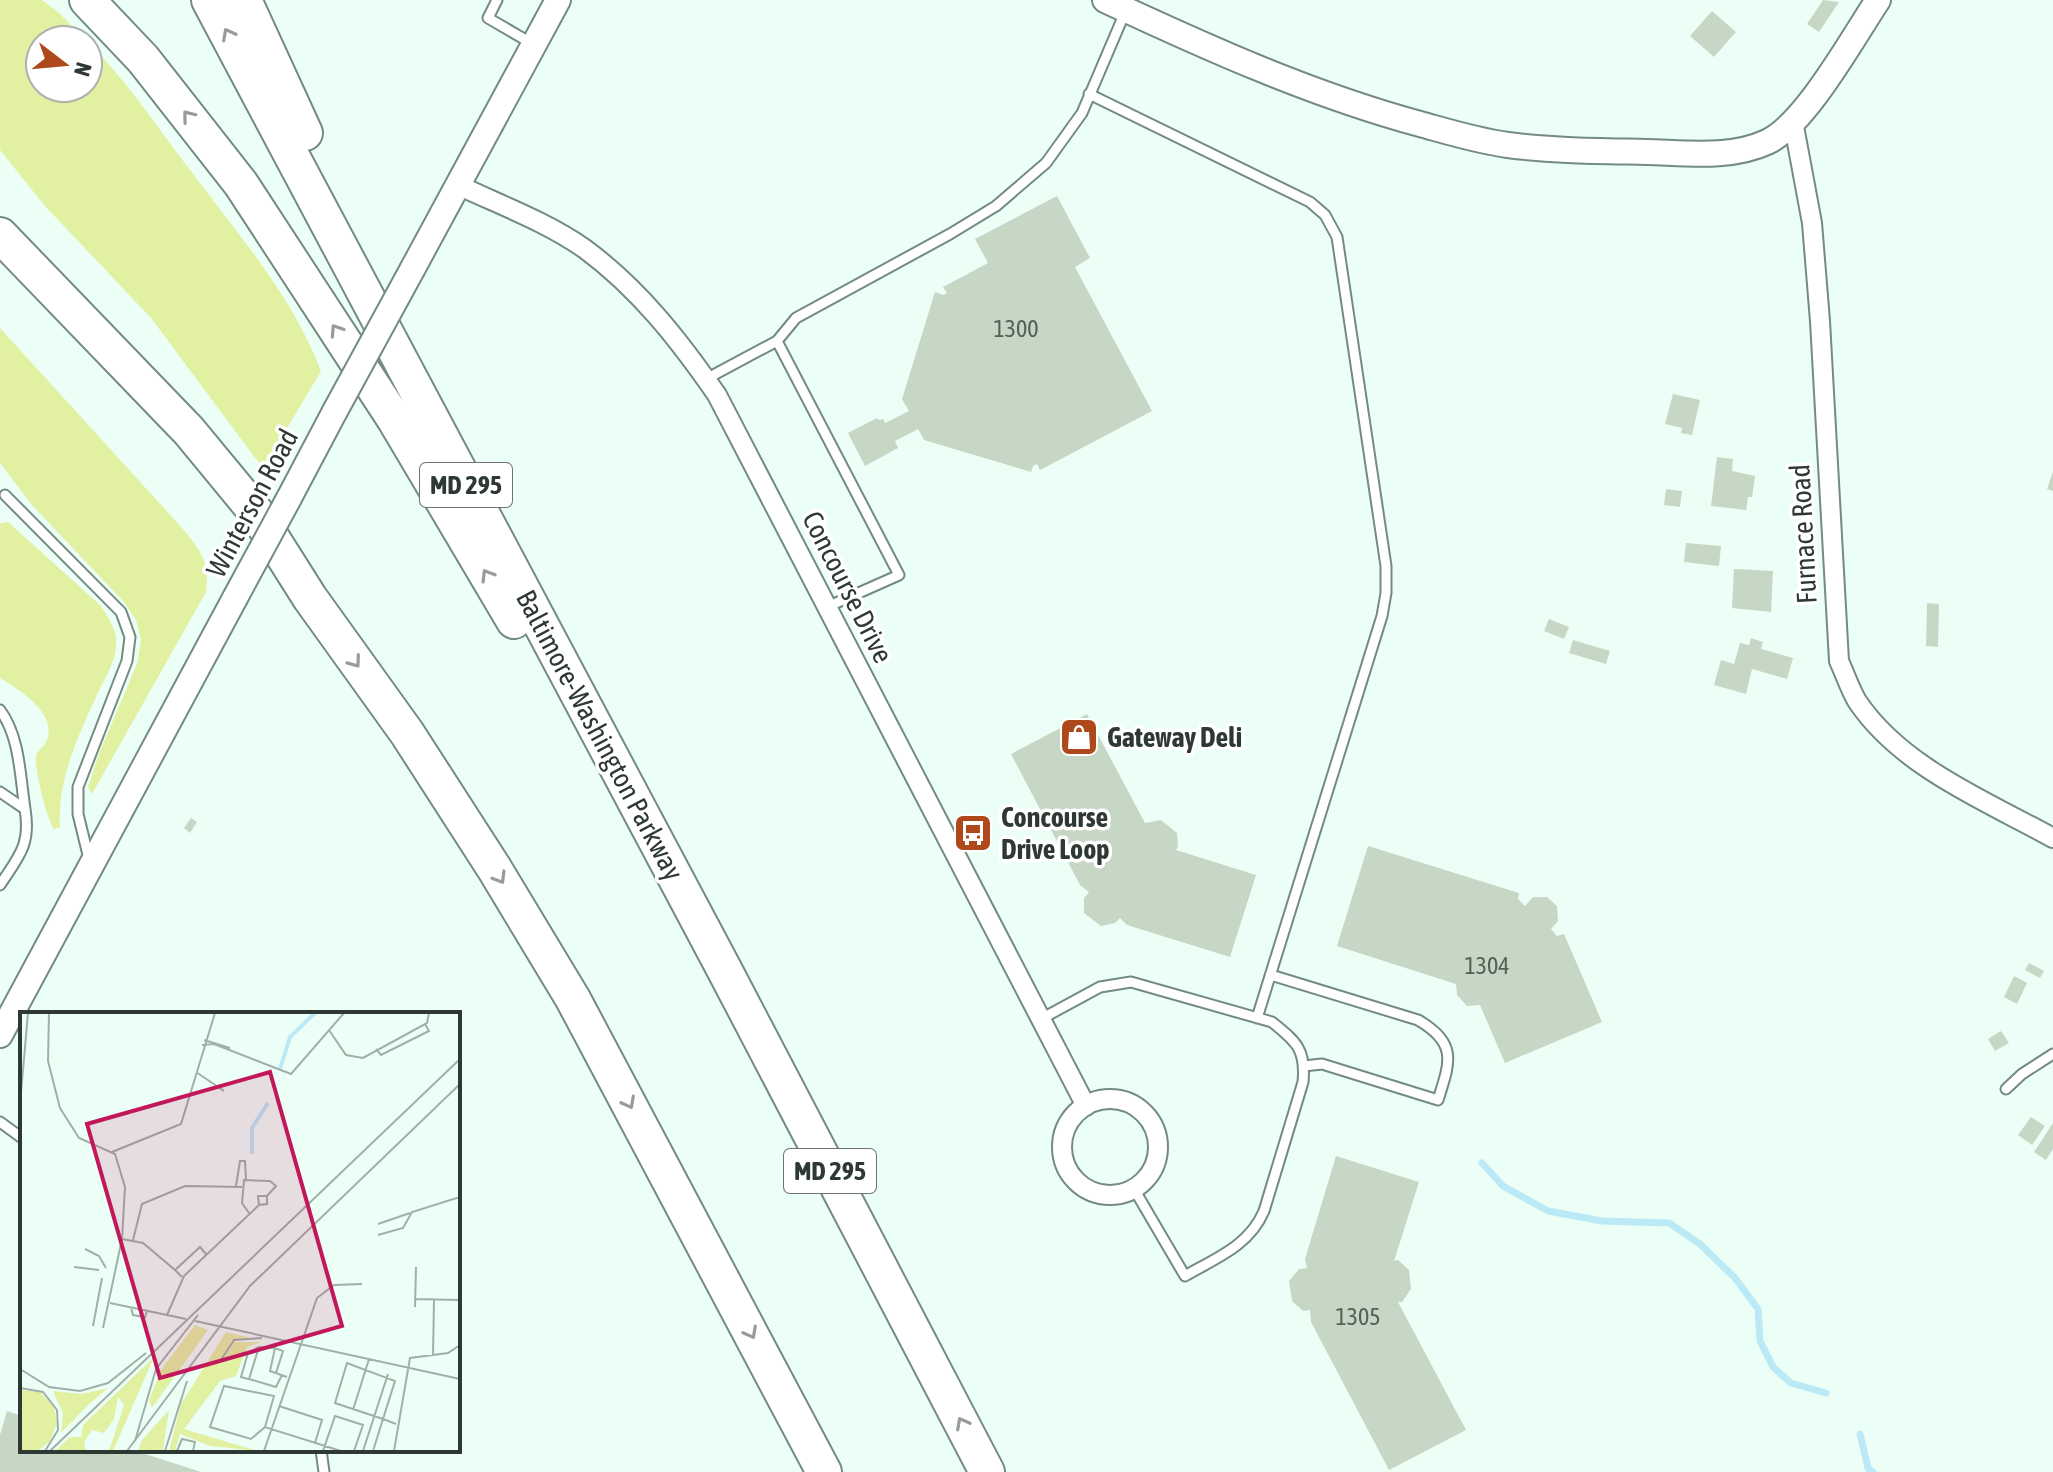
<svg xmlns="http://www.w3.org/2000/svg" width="2053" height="1472" font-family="'Asap Condensed',sans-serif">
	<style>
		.green { fill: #e2f0a2 }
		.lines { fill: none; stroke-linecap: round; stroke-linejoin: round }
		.stream { stroke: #bbe9f6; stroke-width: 7 }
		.building { fill: #c7d7c5 }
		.service-casing { stroke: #748b81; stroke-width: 13 }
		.minor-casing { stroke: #748b81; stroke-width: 22 }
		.tertiary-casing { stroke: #748b81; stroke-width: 28 }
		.motorway-casing { stroke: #748b81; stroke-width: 38 }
		.service { stroke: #fff; stroke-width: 9 }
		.minor { stroke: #fff; stroke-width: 18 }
		.tertiary { stroke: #fff; stroke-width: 24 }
		.motorway { stroke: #fff; stroke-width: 34 }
		.tertiary-bridge-casing { stroke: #748b81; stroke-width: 28; stroke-linecap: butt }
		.tertiary-bridge { stroke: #fff; stroke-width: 24 }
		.oneway { stroke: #979c9a }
		.labels { text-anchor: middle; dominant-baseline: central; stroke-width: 7; stroke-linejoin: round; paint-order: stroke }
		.number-label { font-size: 24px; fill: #556058 }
		.shield { fill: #fff; stroke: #6d7471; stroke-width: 2 }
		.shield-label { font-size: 26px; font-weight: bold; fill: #2f3934 }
		.street-label { font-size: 28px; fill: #2f3934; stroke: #fff }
		.poi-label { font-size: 28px; font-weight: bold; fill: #2f3934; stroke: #fff; text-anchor: start }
		.inset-river { fill: none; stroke: #bbe9f6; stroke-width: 4 }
		.inset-road { fill: none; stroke: #a0b0a8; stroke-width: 2 }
		.view { fill: #c2185b; fill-opacity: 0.15; stroke: #c2185b; stroke-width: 4 }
		.inset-edge { fill: none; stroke: #2f3934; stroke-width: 4 }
	</style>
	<rect width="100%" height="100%" fill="#ebfff6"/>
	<path class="green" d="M 0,0 L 42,0 L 58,12 L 86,40 L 40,40 L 40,88 L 88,88 L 88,42 C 126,80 155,124 187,166 C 235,231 292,294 321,371 L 287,428 L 274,461 L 259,463 L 151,318 L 44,205 L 0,150 Z
		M 0,328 L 183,529 C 201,552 210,561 206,592 L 92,794 L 88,787 L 100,751 L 137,664 L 141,640 L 136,620 L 124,602 L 32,505 L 0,463 Z
		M 8,522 L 101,606 C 107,616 115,627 116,639 C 118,660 104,679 96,697 C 77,738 57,782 60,827 L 54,829 C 47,820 34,768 36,756 C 38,750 45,745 47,740 C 57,712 19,690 0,678 L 0,523 Z"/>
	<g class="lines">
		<path class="stream" d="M 1482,1163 L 1503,1186 L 1548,1211 L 1602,1221 L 1669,1223 L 1700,1244 L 1735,1278 L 1758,1309 L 1760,1341 L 1773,1367 L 1791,1383 L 1826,1393
			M 1860,1434 L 1868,1468 L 1873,1472"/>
	</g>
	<path class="building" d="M 1823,0 L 1839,2 L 1819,32 L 1807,24 Z
		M 1712,11 L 1736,32 L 1714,57 L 1690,36 Z
		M 1057,196 L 1090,258 L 1075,267 L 1152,411 L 1040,470 L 1037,464 L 1033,466 L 1031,472 L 924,440 L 918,429 L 895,441 L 898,448 L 865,466 L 848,433 L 877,418 L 879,420 L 883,419 L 885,423 L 909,411 L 902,399 L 935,292 L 943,295 L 947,293 L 943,287 L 988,263 L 975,239 Z
		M 1673,394 L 1700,400 L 1692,435 L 1681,433 L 1682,428 L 1665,424 Z
		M 1717,457 L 1733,459 L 1732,471 L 1755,476 L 1752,497 L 1748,497 L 1746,510 L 1711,506 Z
		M 2053,472 L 2053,491 L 2047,489 Z
		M 1666,489 L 1682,491 L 1680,507 L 1664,505 Z
		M 1686,543 L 1721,546 L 1719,566 L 1684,562 Z
		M 1734,569 L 1773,571 L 1771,612 L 1732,608 Z
		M 1927,603 L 1939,604 L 1938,647 L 1926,646 Z
		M 1549,619 L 1569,627 L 1564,639 L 1544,631 Z
		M 1751,638 L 1763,642 L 1761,649 L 1793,658 L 1787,679 L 1752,669 L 1746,694 L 1714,685 L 1721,660 L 1734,664 L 1740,643 L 1749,645 Z
		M 1573,640 L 1610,651 L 1606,664 L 1569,653 Z
		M 1087,714 L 1145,823 L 1161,820 L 1177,833 L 1178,847 L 1176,850 L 1256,875 L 1230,957 L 1127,925 L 1120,918 L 1115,923 L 1101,926 L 1084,913 L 1084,898 L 1089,892 L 1080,885 L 1011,754 Z
		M 191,818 L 197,822 L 190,833 L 184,828 Z
		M 1368,846 L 1519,893 L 1518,899 L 1525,906 L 1533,897 L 1547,897 L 1557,906 L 1558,921 L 1551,929 L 1557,936 L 1564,934 L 1602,1022 L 1505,1063 L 1480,1005 L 1467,1006 L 1457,995 L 1456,984 L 1337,946 Z
		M 2029,963 L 2044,971 L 2040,978 L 2025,970 Z
		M 2014,976 L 2027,983 L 2017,1004 L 2004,997 Z
		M 2001,1031 L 2009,1043 L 1995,1051 L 1988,1039 Z
		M 2031,1117 L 2045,1126 L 2032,1145 L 2018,1135 Z
		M 2053,1123 L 2053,1149 L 2046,1160 L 2034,1152 Z
		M 1336,1156 L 1419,1182 L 1394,1261 L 1398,1260 L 1409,1270 L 1411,1289 L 1402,1302 L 1398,1302 L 1466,1430 L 1389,1470 L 1311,1322 L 1310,1310 L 1303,1311 L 1292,1301 L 1289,1281 L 1299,1269 L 1307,1268 L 1305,1259 Z
		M 7,1411 L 22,1416 L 22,1450 L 133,1450 L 201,1472 L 0,1472 L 0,1435 Z"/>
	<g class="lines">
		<defs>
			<path id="service" d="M 497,0 L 488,18 L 531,43
				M 1089,94 L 1310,202 L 1325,215 L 1337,237 L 1386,566 L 1386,593 L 1382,616 L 1257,1018
				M 777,341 L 796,318 L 950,234 L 996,206 L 1046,163 L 1082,113 L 1126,10
				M 706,379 L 777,341 L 899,575 L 827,607
				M 5,495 L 121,612 L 130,637 L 127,661 L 78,787 L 78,814 L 89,859
				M 0,710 C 20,737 20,776 25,809
				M 0,792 L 25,809 C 31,845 19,856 0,885
				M 1271,975 L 1418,1020 C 1458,1043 1450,1062 1438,1100 L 1322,1064 L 1304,1066
				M 1041,1019 L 1100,987 L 1131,982 L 1272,1022 C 1297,1042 1306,1050 1303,1082 L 1264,1211 C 1249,1246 1216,1258 1185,1276 L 1134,1189
				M 2006,1089 L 2022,1074 L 2053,1054
				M 0,1122 L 22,1138
				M 321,1450 L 324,1472"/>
			<path id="minor" d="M 1793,121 L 1812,223 L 1820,321 L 1839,661 C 1845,674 1850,689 1857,701 C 1901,767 1986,801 2053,838
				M 458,185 C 500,205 547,222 585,249 C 639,289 679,340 717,395 L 1086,1106
				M1062 1147a48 48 0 1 1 96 0a48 48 0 1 1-96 0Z"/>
			<path id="tertiary" d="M 1105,0 C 1208,48 1310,94 1420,124 C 1449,132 1478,141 1508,145 C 1554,151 1601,151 1647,152 C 1686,153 1731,159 1767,142 C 1805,125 1854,36 1878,0
				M 413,268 L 558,0
				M 288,500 L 335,411
				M 0,1035 L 235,598"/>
			<path id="motorway" d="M 87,0 L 143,59 L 241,184 L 395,420 L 514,621
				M 209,0 L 724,969 L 987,1472
				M 244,0 L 305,133
				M 0,235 L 189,431 L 255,511 L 310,598 L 407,733 L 494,868 L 573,999 L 824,1472"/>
		</defs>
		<use href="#service" class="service-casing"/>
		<use href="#minor" class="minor-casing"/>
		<use href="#tertiary" class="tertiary-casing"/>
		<use href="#motorway" class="motorway-casing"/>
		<use href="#service" class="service"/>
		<use href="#minor" class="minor"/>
		<use href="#tertiary" class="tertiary"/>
		<use href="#motorway" class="motorway"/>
		<defs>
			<path id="tertiary-bridge" d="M 335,411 L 413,268
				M 235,598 L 288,500"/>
		</defs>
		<use href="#tertiary-bridge" class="tertiary-bridge-casing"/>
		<use href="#tertiary-bridge" class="tertiary-bridge"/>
	</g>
	<defs><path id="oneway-chevron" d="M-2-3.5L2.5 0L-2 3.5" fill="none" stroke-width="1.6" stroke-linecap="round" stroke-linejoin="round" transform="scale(2)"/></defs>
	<g class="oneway">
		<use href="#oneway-chevron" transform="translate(228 34) rotate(-118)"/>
		<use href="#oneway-chevron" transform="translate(188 116) rotate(-129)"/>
		<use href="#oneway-chevron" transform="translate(336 330) rotate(-123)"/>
		<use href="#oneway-chevron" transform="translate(487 575) rotate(-121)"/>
		<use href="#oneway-chevron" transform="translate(355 662) rotate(54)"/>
		<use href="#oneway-chevron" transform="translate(500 878) rotate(59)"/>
		<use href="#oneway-chevron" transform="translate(629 1103) rotate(62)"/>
		<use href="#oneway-chevron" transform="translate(751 1333) rotate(62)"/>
		<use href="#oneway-chevron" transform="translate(962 1423) rotate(-118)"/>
	</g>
	<defs>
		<symbol id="shop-square" viewBox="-11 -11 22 22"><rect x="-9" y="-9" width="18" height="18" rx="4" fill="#ae491c" stroke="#fff"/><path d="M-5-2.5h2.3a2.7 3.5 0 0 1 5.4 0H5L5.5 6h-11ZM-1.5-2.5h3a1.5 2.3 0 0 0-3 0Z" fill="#fff"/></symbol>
		<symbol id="bus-square" viewBox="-11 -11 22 22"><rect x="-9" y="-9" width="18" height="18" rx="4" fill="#ae491c" stroke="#fff"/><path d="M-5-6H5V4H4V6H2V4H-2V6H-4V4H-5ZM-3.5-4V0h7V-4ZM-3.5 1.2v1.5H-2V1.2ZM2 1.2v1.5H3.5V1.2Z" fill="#fff"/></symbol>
	</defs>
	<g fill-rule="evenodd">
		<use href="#shop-square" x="1057" y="715" width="44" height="44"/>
		<use href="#bus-square" x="951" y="811" width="44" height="44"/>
	</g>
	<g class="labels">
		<g class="number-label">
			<text x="1016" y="328">1300</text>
			<text x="1487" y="965">1304</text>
			<text x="1358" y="1316">1305</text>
		</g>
		<g class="shield">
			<rect x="420" y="463" width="92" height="44" rx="6"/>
			<rect x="784" y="1149" width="92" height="44" rx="6"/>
		</g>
		<g class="shield-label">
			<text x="466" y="485">MD 295</text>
			<text x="830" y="1171">MD 295</text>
		</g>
		<g class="street-label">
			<text transform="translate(252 503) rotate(-62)">Winterson Road</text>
			<text transform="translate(1803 534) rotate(-93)">Furnace Road</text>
			<text transform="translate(848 587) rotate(63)">Concourse Drive</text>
			<text transform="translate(600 735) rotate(62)">Baltimore-Washington Parkway</text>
		</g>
		<g class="poi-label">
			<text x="1107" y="737">Gateway Deli</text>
			<text x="1001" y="817">Concourse<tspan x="1001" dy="32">Drive Loop</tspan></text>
		</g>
	</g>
	<g transform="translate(20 1012)">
		<rect width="440" height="440" fill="#ebfff6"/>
		<path d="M 175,313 L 188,318 L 132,396 L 129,389 L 140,359 ZM 206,320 L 235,327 L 212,328 L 197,359 L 213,330 L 241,330 L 227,335 L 216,364 L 200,369 L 164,417 L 238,439 L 190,434 L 160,422 L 155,439 L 149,439 L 161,392 ZM 134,345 L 93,439 L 89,439 L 104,393 L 98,385 L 94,407 L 84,421 L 72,418 L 64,430 L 66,439 L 35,439 L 50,425 L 61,425 L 63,413 ZM 88,376 L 67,394 L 41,421 L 43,401 L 33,379 L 62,382 ZM 0,378 L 20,380 L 34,395 L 37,411 L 30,429 L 18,439 L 0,439 ZM 149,398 L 143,439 L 118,439 L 122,428 Z" fill="#e2f0a2"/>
		<path class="inset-river" d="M 260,57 L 270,25 L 295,1M 232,142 L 232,116 L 248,91"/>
		<path class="inset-road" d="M 29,1 L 28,49 L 40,96 L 59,126 L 95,142 L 105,175 L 102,227 L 83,316M 309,18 L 326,43 L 343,46 L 407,11 L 409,1M 184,28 L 210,36M 182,33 L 194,32 L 271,62 L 324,1M 356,37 L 361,43 L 409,19 L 405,12M 176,60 L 204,79M 0,92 L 8,1M 92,140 L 161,112 L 195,1M 216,174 L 220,149 L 225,149 L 226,167M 229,201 L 222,191 L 224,168 L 250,169 L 256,174 L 247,184M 358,212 L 390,201M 358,223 L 383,216 L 392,200 L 440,185M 102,227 L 123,231 L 155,258M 113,228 L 122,192 L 165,174 L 222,175M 65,237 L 79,244 L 86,256M 54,255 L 79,258M 162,265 L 155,258 L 180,235 L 186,242M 396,287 L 438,288M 90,291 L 166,307M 111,295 L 113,303 L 125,305 L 127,299M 395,295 L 396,255M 147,303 L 164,264 L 239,193 L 247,192 L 247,184 L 238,184 L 239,193M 175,309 L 440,367M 73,314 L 82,266M 255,336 L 263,339 L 256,361M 413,343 L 414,288M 201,348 L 214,328 L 242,326M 0,357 L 29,375 L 60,379 L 88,371 L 126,341M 262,363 L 256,375 L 229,367 L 239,335 L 255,336 L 250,359 L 267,365M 228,367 L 221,365 L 228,341 L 239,335M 0,376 L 23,380 L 37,398 L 38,418 L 25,439M 259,394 L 302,408 L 295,431M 333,398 L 349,347M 245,415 L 254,384 L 204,374 L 190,415 L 231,427 L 245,415 L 321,439M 115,429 L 136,357 L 178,303M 30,439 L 440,47M 107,439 L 230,274 L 440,72M 145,439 L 167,369M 157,439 L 162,427 L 175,430 L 173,439M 244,439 L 297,286 L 314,273 L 342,272M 303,439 L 315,404 L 343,413 L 334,439M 343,439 L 368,362M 353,439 L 363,407 L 315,391 L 327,351 L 375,369 L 363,407 L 376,412M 374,439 L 390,346 L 428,341 L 440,333"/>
		<path class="view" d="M 250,60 L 322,314 L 140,366 L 67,112 Z"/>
		<rect width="440" height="440" class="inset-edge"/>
	</g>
	<g transform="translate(64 64) rotate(106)"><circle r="38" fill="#ffffff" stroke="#acb0ae" stroke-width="2"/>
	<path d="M0-6L14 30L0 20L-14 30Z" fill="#ae491c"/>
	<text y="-12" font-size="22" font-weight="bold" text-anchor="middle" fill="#2f3934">N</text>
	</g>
</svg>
